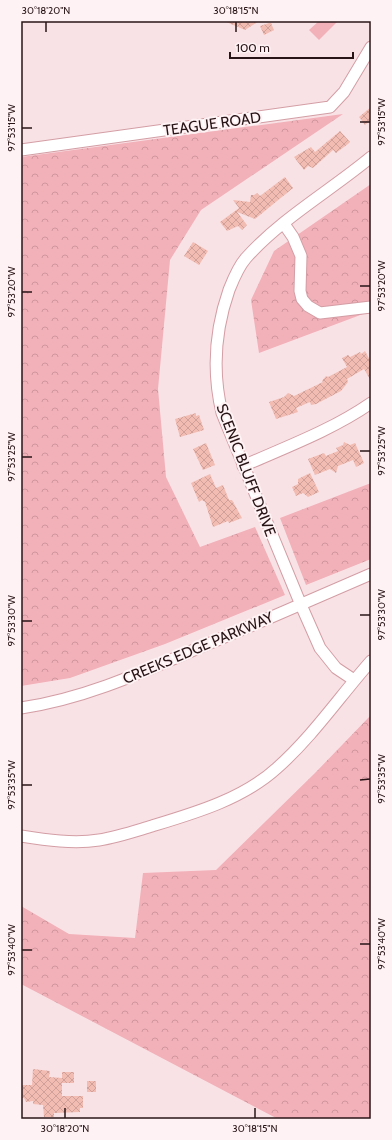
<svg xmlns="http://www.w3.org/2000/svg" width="392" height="1140" font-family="Cabin,sans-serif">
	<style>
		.forest { fill: url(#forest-crowns) }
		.garden { fill: #f2b0b9 }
		.building { fill: url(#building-cross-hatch) }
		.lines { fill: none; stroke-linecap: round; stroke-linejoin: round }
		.minor-casing { stroke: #d39ea5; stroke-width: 13 }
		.minor { stroke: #fff; stroke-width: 11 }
		.ticks { fill: none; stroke: #281417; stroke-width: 1.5 }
		.labels { text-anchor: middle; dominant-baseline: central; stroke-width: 4; stroke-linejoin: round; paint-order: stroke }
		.street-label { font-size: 15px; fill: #281417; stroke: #fef2f4 }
		.neatline { fill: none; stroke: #281417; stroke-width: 1.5 }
		.ticks-label { font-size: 10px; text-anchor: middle; fill: #281417 }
	</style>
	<defs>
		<pattern id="forest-crowns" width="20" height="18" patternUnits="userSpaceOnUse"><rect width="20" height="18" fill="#f2b0b9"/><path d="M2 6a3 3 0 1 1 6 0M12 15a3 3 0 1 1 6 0" fill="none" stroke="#d0969e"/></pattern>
		<pattern id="building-cross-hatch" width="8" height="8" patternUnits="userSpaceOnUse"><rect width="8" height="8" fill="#f2bcb2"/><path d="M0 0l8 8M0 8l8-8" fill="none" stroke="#d0a198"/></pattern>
	</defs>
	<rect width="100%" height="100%" fill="#f9e2e5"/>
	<path class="forest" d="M 343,114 L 201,210 L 170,260 L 158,389 L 166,477 L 200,547 L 255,527 L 285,595 L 165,644 L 70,678 L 21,686 L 21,157 Z
		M 371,184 L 371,311 L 259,353 L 251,300 L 274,251 Z
		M 371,483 L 371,559 L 306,585 L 280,518 Z
		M 371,715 L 371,1119 L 278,1119 L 21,984 L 21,906 L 69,934 L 135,938 L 143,873 L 216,870 L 315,773 Z"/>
	<path class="garden" d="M 319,21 L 338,21 L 319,40 L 309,30 Z"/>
	<path class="building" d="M 224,21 L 259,21 L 245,30 Z
		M 269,23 L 271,23 L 274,30 L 264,35 L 260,26 Z
		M 371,107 L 371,120 L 365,125 L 359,117 Z
		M 340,131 L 350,142 L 348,144 L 336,153 L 333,150 L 313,168 L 308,166 L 304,170 L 294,157 L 311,147 L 315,152 Z
		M 285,177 L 293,188 L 255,219 L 237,212 L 247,225 L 242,230 L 238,226 L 227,231 L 220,222 L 239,208 L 233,200 L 250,202 L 251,195 L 254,195 L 257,193 L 260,196 Z
		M 193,242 L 208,251 L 199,265 L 184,256 Z
		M 365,351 L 371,362 L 371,381 L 364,369 L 347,379 L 348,382 L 341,391 L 316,404 L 311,405 L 310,402 L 296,408 L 298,412 L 276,419 L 269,402 L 284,397 L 288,393 L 294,396 L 323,382 L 322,381 L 326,376 L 328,377 L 347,367 L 342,358 L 348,355 L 350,357 L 360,352 L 361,354 Z
		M 196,413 L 196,416 L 199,415 L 204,430 L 180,437 L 175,419 Z
		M 344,442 L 350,445 L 355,443 L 364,463 L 356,467 L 353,460 L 338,466 L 336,473 L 330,469 L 315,475 L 308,459 L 324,453 L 326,456 L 338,451 L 336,448 L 343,445 Z
		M 206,443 L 215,465 L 203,470 L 193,449 Z
		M 310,473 L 319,492 L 308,497 L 303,493 L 296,496 L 292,487 L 298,484 L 298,479 Z
		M 210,474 L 216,488 L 223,485 L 229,500 L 232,500 L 242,518 L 229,523 L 228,521 L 213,527 L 205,502 L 202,500 L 199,502 L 191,483 Z
		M 33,1069 L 50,1071 L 49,1077 L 62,1078 L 62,1096 L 83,1096 L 83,1108 L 80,1108 L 80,1112 L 54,1113 L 54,1117 L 44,1117 L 43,1105 L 33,1104 L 33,1101 L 26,1102 L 24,1098 L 21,1098 L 21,1085 L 32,1085 Z
		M 62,1072 L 74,1072 L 74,1083 L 62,1083 Z
		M 87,1081 L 96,1081 L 96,1092 L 87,1092 Z"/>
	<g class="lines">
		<defs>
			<path id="minor" d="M 21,150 L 330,107 L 344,92 L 371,47
				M 284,224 L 293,237 L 301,256 L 300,291 L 302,299 L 308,306 L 320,313 L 371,307
				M 243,466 C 286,447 332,430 371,403
				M 354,680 L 336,668 L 320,648 L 301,605 L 222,413 C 212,371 215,330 229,290 C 233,280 238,267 246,258 C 282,218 330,191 371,157
				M 21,708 C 84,699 143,672 201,647 C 258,623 314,599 371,574
				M 21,836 C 46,840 74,844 99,840 C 117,837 135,831 152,826 C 195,813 243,799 277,768 C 313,736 340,696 371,661"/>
		</defs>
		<use href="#minor" class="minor-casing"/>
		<use href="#minor" class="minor"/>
	</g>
	<path class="ticks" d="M 46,22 L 46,32M 236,22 L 236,32M 360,122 L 370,122M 22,128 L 32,128M 360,286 L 370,286M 22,292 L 32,292M 360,451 L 370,451M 22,457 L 32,457M 360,615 L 370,615M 22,621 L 32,621M 360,780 L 370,779M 22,785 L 32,785M 360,944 L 370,944M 22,950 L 32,950M 65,1108 L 65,1118M 255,1108 L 255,1118"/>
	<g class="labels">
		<g class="street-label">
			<text transform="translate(212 124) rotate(-8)">TEAGUE ROAD</text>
			<text transform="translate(246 470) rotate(69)">SCENIC BLUFF DRIVE</text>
			<text transform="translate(198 648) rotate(-23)">CREEKS EDGE PARKWAY</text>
		</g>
	</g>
	<rect width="392" height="1140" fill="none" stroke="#fef2f4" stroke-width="44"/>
	<path d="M230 52v6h123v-6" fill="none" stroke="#281417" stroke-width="2"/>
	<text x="236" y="52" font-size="12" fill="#281417" stroke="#fef2f4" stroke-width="3" paint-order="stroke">100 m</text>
	<rect x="22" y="22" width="348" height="1096" class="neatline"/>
	<g class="ticks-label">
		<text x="46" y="14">30°18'20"N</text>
		<text x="236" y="14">30°18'15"N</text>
		<text transform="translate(381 122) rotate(-90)" y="4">97°53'15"W</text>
		<text transform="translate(11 128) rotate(-90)" y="4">97°53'15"W</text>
		<text transform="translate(381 286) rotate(-90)" y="4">97°53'20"W</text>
		<text transform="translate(11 292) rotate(-90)" y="4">97°53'20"W</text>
		<text transform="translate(381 451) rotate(-90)" y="4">97°53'25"W</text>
		<text transform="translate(11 457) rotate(-90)" y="4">97°53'25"W</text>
		<text transform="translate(381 615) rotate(-90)" y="4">97°53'30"W</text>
		<text transform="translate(11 621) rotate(-90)" y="4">97°53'30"W</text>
		<text transform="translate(381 779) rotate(-90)" y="4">97°53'35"W</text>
		<text transform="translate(11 785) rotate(-90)" y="4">97°53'35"W</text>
		<text transform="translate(381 944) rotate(-90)" y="4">97°53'40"W</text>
		<text transform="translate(11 950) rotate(-90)" y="4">97°53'40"W</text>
		<text x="65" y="1132">30°18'20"N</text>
		<text x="255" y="1132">30°18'15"N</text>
	</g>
</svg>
